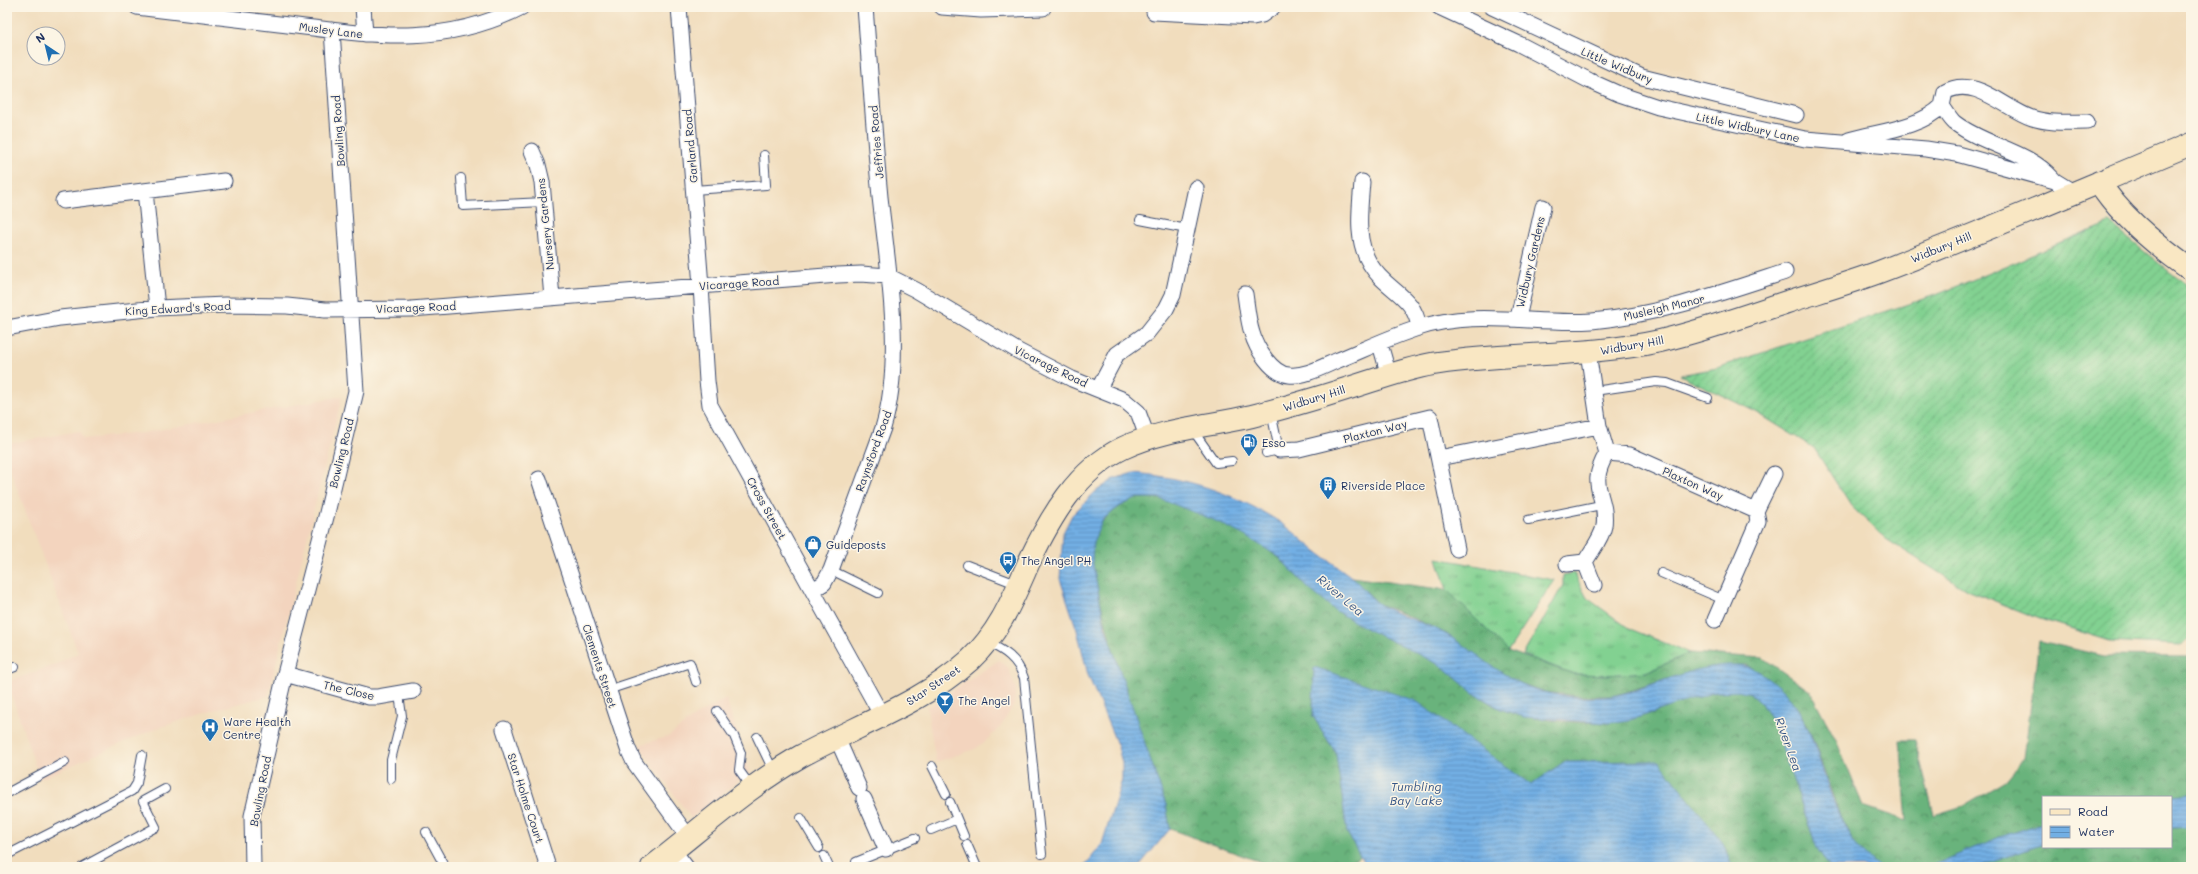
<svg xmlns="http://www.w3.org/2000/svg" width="2198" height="874" font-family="Mali,sans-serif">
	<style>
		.built { fill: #f3d4be }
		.grass { fill: url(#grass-tufts); stroke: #4e8078 }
		.forest { fill: url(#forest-crowns); stroke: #42716c }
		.garden { fill: url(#garden-furrows); stroke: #4e8078 }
		.water { fill: url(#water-rules); stroke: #466fa1 }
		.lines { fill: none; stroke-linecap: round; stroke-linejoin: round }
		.lane-casing { stroke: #3b496c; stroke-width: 10 }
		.street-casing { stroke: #3b496c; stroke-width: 17 }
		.secondary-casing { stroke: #3b496c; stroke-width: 24 }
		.lane { stroke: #fff; stroke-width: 8 }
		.street { stroke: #fff; stroke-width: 15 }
		.secondary { stroke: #f9e7c3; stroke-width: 22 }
		.labels { text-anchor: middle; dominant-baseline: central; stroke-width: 3; stroke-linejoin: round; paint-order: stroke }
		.street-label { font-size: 11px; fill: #1b2f5e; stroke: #fcf5e5 }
		.poi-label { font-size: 11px; fill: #1b2f5e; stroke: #fcf5e5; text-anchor: start }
		.water-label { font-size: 12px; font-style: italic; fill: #355586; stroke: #fcf5e5 }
	</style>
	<defs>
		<pattern id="grass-tufts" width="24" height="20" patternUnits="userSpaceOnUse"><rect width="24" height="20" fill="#82d191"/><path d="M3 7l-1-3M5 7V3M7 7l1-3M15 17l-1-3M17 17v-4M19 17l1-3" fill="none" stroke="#6aaa7a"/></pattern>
		<pattern id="forest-crowns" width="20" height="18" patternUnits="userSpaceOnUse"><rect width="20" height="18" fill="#69b37b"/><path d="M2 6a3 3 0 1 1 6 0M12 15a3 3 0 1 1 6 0" fill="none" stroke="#569268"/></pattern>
		<pattern id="garden-furrows" width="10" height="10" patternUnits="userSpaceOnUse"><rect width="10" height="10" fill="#82d191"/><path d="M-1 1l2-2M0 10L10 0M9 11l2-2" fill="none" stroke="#6aaa7a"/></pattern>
		<pattern id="water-rules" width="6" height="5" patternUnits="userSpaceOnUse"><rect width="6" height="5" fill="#72afe4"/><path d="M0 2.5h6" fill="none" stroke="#5d8fbc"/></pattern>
	</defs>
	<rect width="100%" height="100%" fill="#fcf5e5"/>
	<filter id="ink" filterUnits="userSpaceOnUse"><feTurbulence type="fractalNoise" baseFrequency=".025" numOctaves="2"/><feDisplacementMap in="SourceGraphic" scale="8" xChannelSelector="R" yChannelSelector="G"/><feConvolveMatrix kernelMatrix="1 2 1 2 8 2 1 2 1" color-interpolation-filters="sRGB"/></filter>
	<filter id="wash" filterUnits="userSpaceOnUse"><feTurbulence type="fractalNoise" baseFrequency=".012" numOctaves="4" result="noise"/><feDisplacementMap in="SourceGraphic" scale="16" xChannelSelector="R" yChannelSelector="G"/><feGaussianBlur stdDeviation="0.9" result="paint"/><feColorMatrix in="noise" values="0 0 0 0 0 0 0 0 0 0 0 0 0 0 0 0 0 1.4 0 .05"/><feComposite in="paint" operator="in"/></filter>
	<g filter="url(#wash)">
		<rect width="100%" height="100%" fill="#f1ddbd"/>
		<path class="built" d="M 342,396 L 268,696 L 214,710 L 155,729 L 40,779 L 7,682 L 54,665 L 78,653 L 7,461 L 7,444 L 79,431 L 83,439 L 142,433 Z
			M 999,660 L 1008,667 L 1016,689 L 1014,704 L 1001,726 L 987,740 L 975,749 L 936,762 L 927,708 Z
			M 726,698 L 750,772 L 691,818 L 639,745 L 669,736 L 694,717 Z"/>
		<path class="grass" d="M 1437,558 L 1554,580 L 1508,651 L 1447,590 Z
			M 1574,573 L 1587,598 L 1630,629 L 1690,653 L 1647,672 L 1608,675 L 1574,674 L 1523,655 L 1563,585 L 1563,575 Z"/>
		<path class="forest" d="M 1138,498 C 1145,498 1153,497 1160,499 C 1198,510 1247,532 1278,557 C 1289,566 1298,579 1309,588 C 1326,603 1347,617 1367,628 C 1390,642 1418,649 1441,665 C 1462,679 1478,699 1501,709 C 1531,722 1600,726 1632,719 C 1661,713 1723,680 1750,694 C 1784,710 1800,833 1830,867 L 1732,867 L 1723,843 L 1564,762 L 1531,785 L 1492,758 L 1314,667 L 1313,716 L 1336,753 L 1347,832 L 1360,856 L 1346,867 L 1274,867 L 1170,829 L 1166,805 C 1142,734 1113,664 1098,590 C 1095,575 1090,559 1093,542 C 1098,518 1117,507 1138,498 Z
			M 1351,577 L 1447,590 L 1508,651 L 1574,674 L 1608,675 L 1647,672 L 1690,653 L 1763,658 L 1810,691 L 1836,740 L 1863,806 L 1907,821 L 1900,740 L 1915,740 L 1934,815 L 1963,806 L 2005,781 L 2024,758 L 2039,641 L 2104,656 L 2191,657 L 2191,793 L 2160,797 L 2043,797 L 2043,823 L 2000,837 L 1929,867 L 1881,867 L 1871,862 L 1858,849 L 1841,819 L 1813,739 L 1799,710 L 1782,691 L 1761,673 L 1746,665 L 1732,665 L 1677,676 L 1613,696 L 1577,696 L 1545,692 L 1514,681 L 1501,674 L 1448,635 L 1422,622 L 1379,604 Z
			M 2191,826 L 2191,867 L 1978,867 L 2043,844 L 2043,847 L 2171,847 L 2171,827 Z"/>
		<path class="garden" d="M 2109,223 L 2191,289 L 2191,637 L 2179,645 L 2110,641 L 2040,619 L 1965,589 L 1886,539 L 1851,506 L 1814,448 L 1756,412 L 1680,375 L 1717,368 L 1941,293 Z"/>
		<path class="water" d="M 1133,473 C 1185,477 1234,493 1278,521 C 1290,528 1300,538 1311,547 C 1323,557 1336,565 1349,575 C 1360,583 1368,596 1379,604 C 1398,617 1426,622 1447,635 C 1482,655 1502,680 1543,692 C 1561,697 1594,699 1613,696 C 1653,689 1724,648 1761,673 C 1775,682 1792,698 1800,713 C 1826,759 1832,840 1881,867 L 1830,867 L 1828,865 L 1817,848 L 1774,725 L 1761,703 L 1751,694 L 1738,691 L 1715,692 L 1633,719 L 1609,723 L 1524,717 L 1501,709 L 1472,692 L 1442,666 L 1367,629 L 1336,611 L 1309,589 L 1279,557 L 1249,538 L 1214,520 L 1158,498 L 1138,498 L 1120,506 L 1103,519 L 1093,542 L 1092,560 L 1105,627 L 1166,805 L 1170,829 L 1139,866 L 1082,867 L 1088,862 L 1102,844 L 1122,780 L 1122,763 L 1118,747 L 1088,675 L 1077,630 L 1060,579 L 1063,533 L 1072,515 L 1095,492 L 1114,479 Z
			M 1314,667 L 1416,701 L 1531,785 L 1564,762 L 1659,761 L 1723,843 L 1732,867 L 1366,867 L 1347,832 L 1336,753 L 1313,716 Z
			M 2191,793 L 2191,826 L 2171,827 L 2171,797 L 2160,797 Z
			M 2043,823 L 2043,844 L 1978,867 L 1929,867 L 2000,837 Z"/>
	</g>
	<g filter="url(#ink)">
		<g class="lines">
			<defs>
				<path id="lane" d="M 461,178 L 463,206 L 544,202
					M 693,190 L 766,185 L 764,155
					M 1140,220 L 1187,229
					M 1594,391 L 1656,382 L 1667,383 L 1708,398
					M 1192,429 L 1216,463 L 1232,461
					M 1266,453 L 1279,450 L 1271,412
					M 1528,520 L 1601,505
					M 967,565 L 1019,585
					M 831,570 L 878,593
					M 1661,573 L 1724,600
					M 987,642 C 1005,651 1017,658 1024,678 L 1042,854
					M 7,670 L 15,667
					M 608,690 L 690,663 L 696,682
					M 717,711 L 734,736 L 741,753 L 739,770 L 752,788
					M 757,737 L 774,772
					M 932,766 L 946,794
					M 391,779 L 391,760 L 402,716 L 399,694
					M 7,793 L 65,762
					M 950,802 L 964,836
					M 801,818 L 819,848
					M 931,830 L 957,819
					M 426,832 L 445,867
					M 967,844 L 977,867
					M 7,855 L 132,791 L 137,783 L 142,755
					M 824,856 L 829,867
					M 856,862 L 915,838
					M 82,867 L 156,827 L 143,801 L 165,789"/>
				<path id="street" d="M 137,7 C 184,13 231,18 279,24 C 365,34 440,49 522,7
					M 363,7 L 365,34
					M 679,7 L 701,286 L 707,381 L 710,405 L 882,716
					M 942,7 L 981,10 L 1043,8
					M 1439,7 L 1519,44 L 1590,81 L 1619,94 L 1658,107 L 1805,139 L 1926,149 L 1957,154 L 2055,181 L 2073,192
					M 1492,7 L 1642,77 L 1796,115
					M 1154,12 L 1253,17 L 1262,15 L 1273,7
					M 1942,106 L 1945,92 C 1975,75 2005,109 2032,118 C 2050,124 2070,122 2087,122
					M 1849,140 C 1880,131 1918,129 1942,106 C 1946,111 1950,119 1955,123 C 1985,146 2028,150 2053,179
					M 532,151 L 538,165 L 542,182 L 552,298
					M 1362,182 C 1360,210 1355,239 1370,264 C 1386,291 1415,295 1419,328
					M 145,191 L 157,308
					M 63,201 L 224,181
					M 1245,294 C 1247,307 1248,321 1252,333 C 1256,348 1272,374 1289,375 C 1304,377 1322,367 1336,361 C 1363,350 1390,337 1418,328 C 1475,309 1534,325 1592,321 C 1659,315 1721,293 1785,272
					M 1518,318 L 1543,207
					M 7,328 L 60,318 L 157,308 L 225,305 L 287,306 L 325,310 L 411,309 L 838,275 L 861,274 L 888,276 L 916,290 L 1018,351 L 1072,379 L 1124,400 L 1138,412 L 1148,439
					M 1380,344 L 1389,376
					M 1099,388 L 1117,354 L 1147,333 L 1166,309 L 1173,295 L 1196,188
					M 1279,450 L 1299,449 L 1430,417 L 1457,549
					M 1607,453 L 1630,455 L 1756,511
					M 1439,458 L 1599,426
					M 539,479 L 628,749 L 634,762 L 689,838
					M 1585,562 C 1591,551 1602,538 1604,526 C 1608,494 1586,488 1607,453 L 1599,426 L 1588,352
					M 1567,564 L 1585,562 L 1594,585
					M 813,590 L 824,583 L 831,570 L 883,428 C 904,359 888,269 880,197 C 874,134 870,70 865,7
					M 1715,620 L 1758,521 L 1756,511 L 1774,474
					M 285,674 L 369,697 L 378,697 L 413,691
					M 504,729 L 548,867
					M 837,738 L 859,788
					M 864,799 L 886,849
					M 673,850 L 686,867
					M 253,867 L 252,816 L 285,674 L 327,513 L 356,391 L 332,30"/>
				<path id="secondary" d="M 2099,182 C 2121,217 2157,246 2191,270
					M 652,867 C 700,830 748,786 801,756 C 858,725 921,704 970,660 C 1000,632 1013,598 1029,562 C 1050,518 1077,470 1123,448 C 1163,429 1209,426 1252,416 C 1292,406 1331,394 1371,381 C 1393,374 1416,366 1439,363 C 1512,352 1587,357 1660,341 C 1703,331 1745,316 1787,302 C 1818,292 1849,283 1879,272 C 1984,232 2087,187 2191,144"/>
			</defs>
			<use href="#lane" class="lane-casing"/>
			<use href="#street" class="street-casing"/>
			<use href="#secondary" class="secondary-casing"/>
			<use href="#lane" class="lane"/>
			<use href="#street" class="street"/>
			<use href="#secondary" class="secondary"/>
		</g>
	</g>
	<defs>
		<symbol id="fuel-pin" viewBox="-11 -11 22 30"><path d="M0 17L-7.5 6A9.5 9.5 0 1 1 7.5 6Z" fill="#1f6fb2" stroke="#fcf5e5"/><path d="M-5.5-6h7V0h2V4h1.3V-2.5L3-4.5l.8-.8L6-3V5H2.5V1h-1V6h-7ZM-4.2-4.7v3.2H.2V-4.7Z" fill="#fff"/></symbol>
		<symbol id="building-pin" viewBox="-11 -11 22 30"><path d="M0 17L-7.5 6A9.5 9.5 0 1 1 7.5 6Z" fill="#1f6fb2" stroke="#fcf5e5"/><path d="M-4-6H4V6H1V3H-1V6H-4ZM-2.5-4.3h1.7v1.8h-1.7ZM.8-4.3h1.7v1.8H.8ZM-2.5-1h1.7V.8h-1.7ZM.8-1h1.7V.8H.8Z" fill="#fff"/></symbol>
		<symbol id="shop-pin" viewBox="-11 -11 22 30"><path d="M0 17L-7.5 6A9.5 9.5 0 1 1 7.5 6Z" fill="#1f6fb2" stroke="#fcf5e5"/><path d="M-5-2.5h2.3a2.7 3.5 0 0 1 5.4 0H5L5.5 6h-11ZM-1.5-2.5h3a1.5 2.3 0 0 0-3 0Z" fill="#fff"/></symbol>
		<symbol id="bus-pin" viewBox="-11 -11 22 30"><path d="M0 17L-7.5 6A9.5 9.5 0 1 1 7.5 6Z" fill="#1f6fb2" stroke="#fcf5e5"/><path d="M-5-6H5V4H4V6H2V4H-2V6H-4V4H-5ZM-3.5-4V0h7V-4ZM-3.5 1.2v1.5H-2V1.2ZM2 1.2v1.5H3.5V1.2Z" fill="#fff"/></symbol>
		<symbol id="bar-pin" viewBox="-11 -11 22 30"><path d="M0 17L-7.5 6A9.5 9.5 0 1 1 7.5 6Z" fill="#1f6fb2" stroke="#fcf5e5"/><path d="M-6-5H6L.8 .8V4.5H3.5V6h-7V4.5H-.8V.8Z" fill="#fff"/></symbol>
		<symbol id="hospital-pin" viewBox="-11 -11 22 30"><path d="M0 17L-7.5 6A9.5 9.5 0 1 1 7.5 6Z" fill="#1f6fb2" stroke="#fcf5e5"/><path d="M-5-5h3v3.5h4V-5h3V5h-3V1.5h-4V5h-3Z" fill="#fff"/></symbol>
	</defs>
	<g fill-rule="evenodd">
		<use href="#fuel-pin" x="1239" y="432" width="20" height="27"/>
		<use href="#building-pin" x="1318" y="475" width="20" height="27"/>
		<use href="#shop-pin" x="803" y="534" width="20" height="27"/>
		<use href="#bus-pin" x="998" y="550" width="20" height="27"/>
		<use href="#bar-pin" x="935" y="690" width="20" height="27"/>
		<use href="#hospital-pin" x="200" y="717" width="20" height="27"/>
	</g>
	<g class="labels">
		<g class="street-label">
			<text transform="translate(331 30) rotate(7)">Musley Lane</text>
			<text transform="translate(1617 65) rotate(23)">Little Widbury</text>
			<text transform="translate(1748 127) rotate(12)">Little Widbury Lane</text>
			<text transform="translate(338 131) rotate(-94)">Bowling Road</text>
			<text transform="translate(876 142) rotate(-95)">Jeffries Road</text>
			<text transform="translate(690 146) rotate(-95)">Garland Road</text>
			<text transform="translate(545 224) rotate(-96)">Nursery Gardens</text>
			<text transform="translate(1941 247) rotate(-22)">Widbury Hill</text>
			<text transform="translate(1530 262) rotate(-77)">Widbury Gardens</text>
			<text transform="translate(739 283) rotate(-4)">Vicarage Road</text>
			<text transform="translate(416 307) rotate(-2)">Vicarage Road</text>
			<text transform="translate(1664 307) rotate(-13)">Musleigh Manor</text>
			<text transform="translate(178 308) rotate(-3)">King Edward's Road</text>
			<text transform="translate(1632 345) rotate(-10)">Widbury Hill</text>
			<text transform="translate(1051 366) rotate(26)">Vicarage Road</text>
			<text transform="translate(1314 398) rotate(-17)">Widbury Hill</text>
			<text transform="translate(1375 431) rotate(-14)">Plaxton Way</text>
			<text transform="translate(873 451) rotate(-70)">Raynsford Road</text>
			<text transform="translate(341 453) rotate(-76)">Bowling Road</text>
			<text transform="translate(1693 483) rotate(24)">Plaxton Way</text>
			<text transform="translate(767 508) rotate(61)">Cross Street</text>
			<text transform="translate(600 666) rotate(72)">Clements Street</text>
			<text transform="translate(933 685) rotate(-34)">Star Street</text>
			<text transform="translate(349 690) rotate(13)">The Close</text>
			<text transform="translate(260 791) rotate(-79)">Bowling Road</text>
			<text transform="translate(526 798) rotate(72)">Star Holme Court</text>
		</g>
		<g class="poi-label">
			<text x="1262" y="442">Esso</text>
			<text x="1341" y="485">Riverside Place</text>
			<text x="826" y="544">Guideposts</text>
			<text x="1021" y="560">The Angel PH</text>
			<text x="958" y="700">The Angel</text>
			<text x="223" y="721">Ware Health<tspan x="223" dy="13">Centre</tspan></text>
		</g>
		<g class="water-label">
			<text transform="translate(1341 595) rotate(40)">River Lea</text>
			<text transform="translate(1789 744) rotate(70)">River Lea</text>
			<text x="1416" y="786">Tumbling<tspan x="1416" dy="14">Bay Lake</tspan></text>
		</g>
	</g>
	<rect width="2198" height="874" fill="none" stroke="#fcf5e5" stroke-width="24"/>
	<rect x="2042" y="796" width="130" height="52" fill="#fcf5e5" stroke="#a2a6af"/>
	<rect x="2050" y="809" width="20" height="6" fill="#f9e7c3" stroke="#a2a6af"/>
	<text x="2078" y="816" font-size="12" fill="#1b2f5e">Road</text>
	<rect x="2050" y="826" width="20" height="12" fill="url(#water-rules)" stroke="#a2a6af"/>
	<text x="2078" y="836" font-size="12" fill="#1b2f5e">Water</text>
	<g transform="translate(46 46) rotate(325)"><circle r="19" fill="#fcf5e5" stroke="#a2a6af"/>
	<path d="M0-3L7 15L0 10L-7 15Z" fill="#1f6fb2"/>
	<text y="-6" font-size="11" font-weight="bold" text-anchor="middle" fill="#1b2f5e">N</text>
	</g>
</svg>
